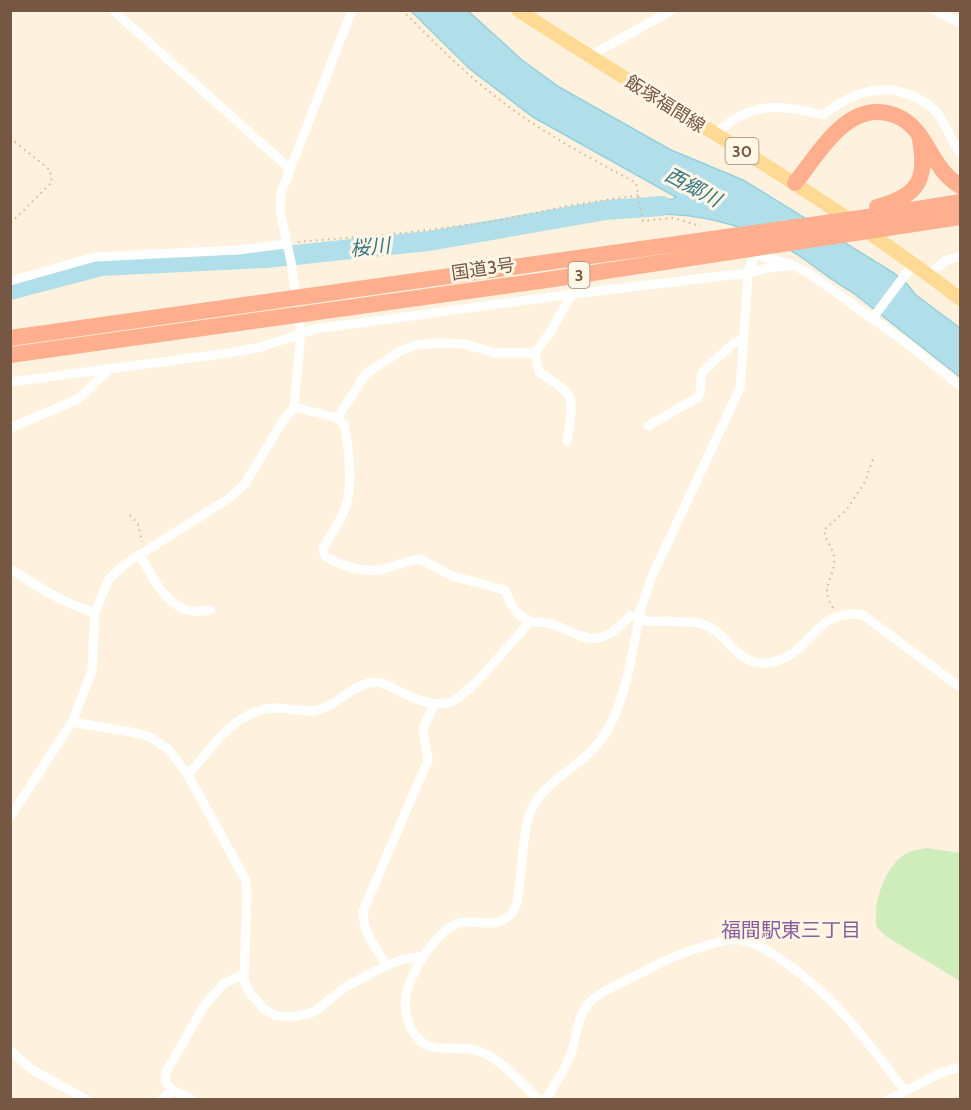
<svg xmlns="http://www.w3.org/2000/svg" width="971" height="1110" font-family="Cabin,'Noto Sans JP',sans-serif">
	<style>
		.green { fill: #ceedbb }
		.water { fill: #b1dfe9; stroke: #96cfdc; stroke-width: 1.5 }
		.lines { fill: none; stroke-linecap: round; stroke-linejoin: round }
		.river { stroke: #b1dfe9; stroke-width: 20 }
		.path { stroke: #dbb396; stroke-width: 2; stroke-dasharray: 1.5 4.5; stroke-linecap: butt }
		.street { stroke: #fff; stroke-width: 9 }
		.primary { stroke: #ffda94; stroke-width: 14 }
		.highway { stroke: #ffae8e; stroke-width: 16 }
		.labels { text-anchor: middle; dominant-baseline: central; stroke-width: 6; stroke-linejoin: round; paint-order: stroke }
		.shield { fill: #fff6e6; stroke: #9f8775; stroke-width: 1.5 }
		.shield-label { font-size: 16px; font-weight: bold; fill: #765744 }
		.street-label { font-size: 18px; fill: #765744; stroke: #fff6e6 }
		.water-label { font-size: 20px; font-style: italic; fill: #397785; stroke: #fff6e6 }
		.neighbourhood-label { font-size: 20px; fill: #885f9a; stroke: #fff6e6 }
	</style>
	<rect width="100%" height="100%" fill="#fef2de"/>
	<path class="green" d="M 927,848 L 960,853 L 960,981 L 887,937 L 877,928 C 872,904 885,863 909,852 C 914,850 921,849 927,848 Z"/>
	<path class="water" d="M 411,11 L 468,11 L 522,60 L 559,87 L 671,150 L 743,180 L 894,273 L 907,284 L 916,295 L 960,328 L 960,377 L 852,292 C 832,281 815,266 795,253 C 747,224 691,210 636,215 L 633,200 L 673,199 L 676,197 L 533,117 L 471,70 Z"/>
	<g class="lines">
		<path class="river" d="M 10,290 L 101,266 L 266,258 L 429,241 L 606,210 L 662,206"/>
		<path class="path" d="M 402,10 C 432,40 462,71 496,97 C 539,131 588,157 636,183 L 643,221 L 673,218 L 701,226
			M 10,138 L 50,170 L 52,182 L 10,224
			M 298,242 L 403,233 L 491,222 L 573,205 L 640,195
			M 130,515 L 138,524 L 142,542
			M 833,608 C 818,586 836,579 834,557 C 833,547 825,541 824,530 L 847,509 L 865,482 L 873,459"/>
		<path class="street" d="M 113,10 L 289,168
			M 935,10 L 960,23
			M 588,57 L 672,10
			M 715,135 C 748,101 781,104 823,115 C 849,95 878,82 910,95 C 920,99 930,104 937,113 C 947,125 951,141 960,153
			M 751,251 L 754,254 L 793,265 L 810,274 L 912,347 L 960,386
			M 929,275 L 945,261 L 960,256
			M 10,281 L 95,257 L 238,250 L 286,244
			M 872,319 L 914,263
			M 535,353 L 539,372 C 548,379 560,385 567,393 C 575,401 569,430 567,441
			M 10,382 L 229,353 L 261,347 L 315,329 L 572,294 L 748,273 L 768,268 L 793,265
			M 294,407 L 337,418 L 344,424 C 349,449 353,481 346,505 C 342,520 331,534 323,548 L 325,556 C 339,565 361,572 377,570 C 392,568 405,561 420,559 L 452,576 L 505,590 C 510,602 515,616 530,621 C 537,624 545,621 552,624 C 590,639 598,650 630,616 L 640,617 L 646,621 C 664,622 685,620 701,624 C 728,630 735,666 766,663 C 814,658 810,607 863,615 L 960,687
			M 337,418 L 366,374 L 400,351 L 417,345 L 439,343 L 465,344 L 495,353 L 535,353 L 549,334 L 572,294
			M 648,426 L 698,397 C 704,387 698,380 703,371 L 734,343 L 744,338
			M 10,428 L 78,399 L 110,369
			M 140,555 C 151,575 163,601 186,610 C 193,612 203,611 210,610
			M 10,569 C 38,586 64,605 95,612
			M 72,722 L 131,732 L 150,737 L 169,750 L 188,775 L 245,879 L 247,893 L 244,980 L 249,992 L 264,1009 L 276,1016 L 292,1017 L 314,1012 L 345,987 L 387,965 L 404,959 L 424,956
			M 188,775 C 211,748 236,709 275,708 C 290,708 307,714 321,709 C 342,702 354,682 377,682 C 383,682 389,686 394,689 C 412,697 431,708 450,702 C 469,696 514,639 530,621
			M 10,817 L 72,722 L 92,671 L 95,612 L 109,579 L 125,564 L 228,499 L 245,484 L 282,422 L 294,407 L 301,333 L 291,262 L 280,210 L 281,193 L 352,10
			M 387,965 C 375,948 363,932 363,911 L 428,760 L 423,729 L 434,704
			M 10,1050 L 31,1069 L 87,1100
			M 161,1100 L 172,1090
			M 193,1100 L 172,1090 L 165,1080 L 166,1072 L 204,1006 L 224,983 L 243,975
			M 539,1100 C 521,1083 495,1052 471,1049 C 453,1046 428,1054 416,1036 C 408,1025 404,1011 406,998 C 409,975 434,934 456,924 C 472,916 499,934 514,910 C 518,905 518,895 519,888 C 522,867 523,835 529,816 C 541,780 579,770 600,741 C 626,707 630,658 640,617 L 640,610 L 653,574 L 740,388 L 748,273 L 754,254
			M 545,1100 C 554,1086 564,1072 570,1056 C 577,1040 576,1018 588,1004 C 600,990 631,979 647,970 C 666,959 722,936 742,940 C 758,943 770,952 783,961 C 837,998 865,1039 904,1090
			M 888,1100 L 940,1073 L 960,1067"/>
		<path class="primary" d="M 518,10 C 665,107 821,191 960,299"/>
		<path class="highway" d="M 795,183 C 816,157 842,110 879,112 C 896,113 908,120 918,133 C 933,153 938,172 960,186
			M 877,207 C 921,195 928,178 919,134
			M 10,338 L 875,216 L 960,202
			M 10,355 L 540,281 L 960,217"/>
	</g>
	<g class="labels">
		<g class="shield">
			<rect x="725.5" y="138" width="33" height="26" rx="4.5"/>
			<rect x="568.5" y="262" width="21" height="26" rx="4.5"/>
		</g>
		<g class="shield-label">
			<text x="742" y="151">30</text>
			<text x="579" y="275">3</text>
		</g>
		<g class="street-label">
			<text transform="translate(665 104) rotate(32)">飯塚福間線</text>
			<text transform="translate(483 269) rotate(-8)">国道3号</text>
		</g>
		<g class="water-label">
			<text transform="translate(693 187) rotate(28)">西郷川</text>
			<text transform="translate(370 247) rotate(-6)">桜川</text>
		</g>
		<g class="neighbourhood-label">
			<text x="791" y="930">福間駅東三丁目</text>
		</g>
	</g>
	<rect width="971" height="1110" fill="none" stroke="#765744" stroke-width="24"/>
</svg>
